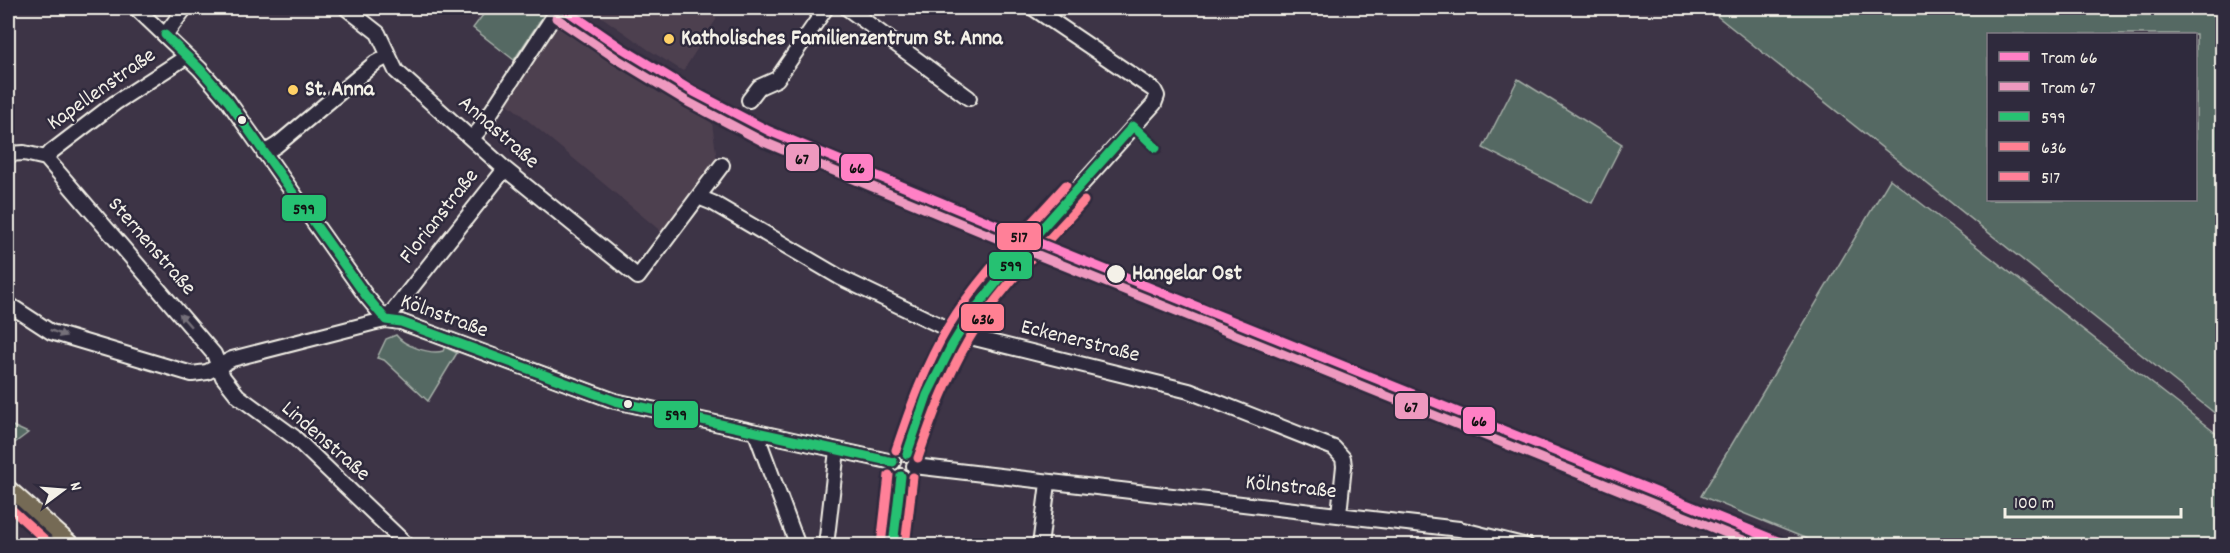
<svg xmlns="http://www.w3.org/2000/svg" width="2230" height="553" font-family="Dekko,sans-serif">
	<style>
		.built { fill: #4e4050 }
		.green { fill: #556963; stroke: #a4ada6; stroke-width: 1.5; fill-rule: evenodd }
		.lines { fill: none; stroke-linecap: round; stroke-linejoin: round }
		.minor-casing { stroke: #f4f1e8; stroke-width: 18 }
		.major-casing { stroke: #f4f1e8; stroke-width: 22 }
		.minor { stroke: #2f2a3d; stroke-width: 14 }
		.major { stroke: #756a55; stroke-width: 18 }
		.bus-1-casing { stroke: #2f2a3d; stroke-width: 14 }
		.bus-2-casing { stroke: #2f2a3d; stroke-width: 14 }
		.bus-3-casing { stroke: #2f2a3d; stroke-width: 14 }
		.bus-1 { stroke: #26c172; stroke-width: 9 }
		.bus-2 { stroke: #ff8092; stroke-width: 9 }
		.bus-3 { stroke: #ff8098; stroke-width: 9 }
		.tram-1-casing { stroke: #2f2a3d; stroke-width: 14 }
		.tram-2-casing { stroke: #2f2a3d; stroke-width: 14 }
		.tram-1 { stroke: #ff80c5; stroke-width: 9 }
		.tram-2 { stroke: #ee99bf; stroke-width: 9 }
		.oneway { fill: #747079 }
		.poi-dot { fill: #ffd166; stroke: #2f2a3d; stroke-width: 2 }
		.bus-dot { fill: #f4f1e8; stroke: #2f2a3d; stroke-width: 2 }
		.labels { text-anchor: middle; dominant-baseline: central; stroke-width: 5; stroke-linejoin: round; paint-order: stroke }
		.poi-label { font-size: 22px; font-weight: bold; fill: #f4f1e8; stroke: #2f2a3d; text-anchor: start }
		.street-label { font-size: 22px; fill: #f4f1e8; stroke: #2f2a3d }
		.stop-label { font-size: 22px; font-weight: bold; fill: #f4f1e8; stroke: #2f2a3d; text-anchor: start }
		.line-badge { stroke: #2f2a3d; stroke-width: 2 }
		.pale-badge-label { font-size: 16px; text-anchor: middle; font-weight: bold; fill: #111 }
	</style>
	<rect width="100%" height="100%" fill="#3d3446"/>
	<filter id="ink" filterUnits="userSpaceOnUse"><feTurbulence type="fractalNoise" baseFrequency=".0167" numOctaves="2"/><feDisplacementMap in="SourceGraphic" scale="12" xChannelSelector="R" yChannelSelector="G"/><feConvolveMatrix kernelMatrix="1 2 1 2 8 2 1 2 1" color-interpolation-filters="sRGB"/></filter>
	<g filter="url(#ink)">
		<path class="built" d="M 589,8 L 703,8 L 717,18 L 683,71 L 649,50 Z
			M 558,24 L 712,123 L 717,160 L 663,233 L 507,103 Z"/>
		<path class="green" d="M 482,8 L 537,8 L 545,13 L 514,60 L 473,28 L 486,11 Z
			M 1707,8 L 2222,8 L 2222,419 ZM 2196,34 L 2196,200 L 1988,200 L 1988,34 Z
			M 1518,79 L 1622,144 L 1592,203 L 1483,148 Z
			M 1890,179 L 2222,438 L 2222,545 L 1822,545 L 1701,496 Z
			M 396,335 C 404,346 431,355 443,351 L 445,347 L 457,353 L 428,401 L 384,360 L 377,358 L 386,339 Z
			M 8,424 L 28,433 L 8,448 Z"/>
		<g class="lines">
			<defs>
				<path id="minor" d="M 136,8 L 200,69 L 228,101 L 366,296 L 386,320
					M 346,8 L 378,33 L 396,71 L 505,169 L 638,277 L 722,165
					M 847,8 L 969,98
					M 165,35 L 185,8
					M 749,100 L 759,87 L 777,79 L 826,8
					M 472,138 L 480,129 L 559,8
					M 264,153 L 277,145 L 375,63 L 388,56
					M 8,154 L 24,153 L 46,158
					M 46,158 L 214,354 L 223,377 L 238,396 L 294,437 L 408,546
					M 46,158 L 51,152 L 115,103 L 186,57
					M 698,197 L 713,203 L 841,278 L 958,334 L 1189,391 L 1334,448 L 1343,458 L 1344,466 L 1339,514
					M 8,304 L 51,332 L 192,374 L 207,372 L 232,359 L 372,323 L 386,320 L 401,322 L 615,401 L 893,462
					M 386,320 L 505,169
					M 756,433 L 798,546
					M 907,454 L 927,395 L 952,345 L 971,314 L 1028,244 L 1154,104 L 1157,96 L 1154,90 L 1033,8
					M 914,466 L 1459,529 L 1527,546
					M 826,546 L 837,450
					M 893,546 L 901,476
					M 1040,546 L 1048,483"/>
				<path id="major" d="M 8,490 L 71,546"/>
			</defs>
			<use href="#minor" class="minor-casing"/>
			<use href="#major" class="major-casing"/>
			<use href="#minor" class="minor"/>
			<use href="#major" class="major"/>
			<defs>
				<path id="bus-1" d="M 165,35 L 200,69 L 228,101 L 366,296 L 386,320 L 401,322 L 615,401 L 893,462
					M 907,454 L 927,395 L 952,345 L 971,314 L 1028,244 L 1133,126 L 1156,148
					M 893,546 L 901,476"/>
				<path id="bus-2" d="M 918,458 C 932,417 947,377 969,339 C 998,289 1046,244 1084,201
					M 8,506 L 52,546
					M 905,546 L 913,477"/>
				<path id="bus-3" d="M 896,450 C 910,408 925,366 948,327 C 979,275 1026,230 1066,185
					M 881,545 L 889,475"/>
			</defs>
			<use href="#bus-1" class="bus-1-casing"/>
			<use href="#bus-2" class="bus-2-casing"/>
			<use href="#bus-3" class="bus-3-casing"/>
			<use href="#bus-1" class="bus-1"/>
			<use href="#bus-2" class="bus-2"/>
			<use href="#bus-3" class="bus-3"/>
			<defs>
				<path id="tram-1" d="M 563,8 L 623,49 L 694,92 L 769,131 L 1032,240 L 1790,546"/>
				<path id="tram-2" d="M 556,18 L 617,59 L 688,102 L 764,142 L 1028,251 L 1758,546"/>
			</defs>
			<use href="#tram-1" class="tram-1-casing"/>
			<use href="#tram-2" class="tram-2-casing"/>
			<use href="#tram-1" class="tram-1"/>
			<use href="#tram-2" class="tram-2"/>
		</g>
		<defs><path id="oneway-solid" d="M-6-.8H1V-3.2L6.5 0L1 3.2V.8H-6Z" transform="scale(1.5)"/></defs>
		<g class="oneway">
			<use href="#oneway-solid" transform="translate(185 320) rotate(-131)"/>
			<use href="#oneway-solid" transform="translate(58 333) rotate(21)"/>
		</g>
	</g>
	<g class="poi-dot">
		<circle cx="669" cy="39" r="6"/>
		<circle cx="293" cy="90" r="6"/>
	</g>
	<g class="bus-dot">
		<circle cx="242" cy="120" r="5"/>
		<circle cx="1116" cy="274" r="10"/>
		<circle cx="628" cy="404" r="5"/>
	</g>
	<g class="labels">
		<g class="poi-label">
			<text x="681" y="39">Katholisches Familienzentrum St. Anna</text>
			<text x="305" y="90">St. Anna</text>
		</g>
		<g class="street-label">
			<text transform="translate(102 90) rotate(-35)">Kapellenstraße</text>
			<text transform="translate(498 133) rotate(41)">Annastraße</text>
			<text transform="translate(440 217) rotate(-52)">Florianstraße</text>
			<text transform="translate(151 247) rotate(49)">Sternenstraße</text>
			<text transform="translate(444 317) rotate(20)">Kölnstraße</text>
			<text transform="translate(1080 342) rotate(14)">Eckenerstraße</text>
			<text transform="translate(325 442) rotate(41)">Lindenstraße</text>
			<text transform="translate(1291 488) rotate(6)">Kölnstraße</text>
		</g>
		<g class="stop-label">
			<text x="1132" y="274">Hangelar Ost</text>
		</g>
	</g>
	<g class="line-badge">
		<rect x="785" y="143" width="35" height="29" rx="6" fill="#ee99bf"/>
		<rect x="840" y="153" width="34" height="29" rx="6" fill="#ff80c5"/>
		<rect x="281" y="194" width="46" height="28" rx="6" fill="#26c172"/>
		<rect x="996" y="222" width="46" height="29" rx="6" fill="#ff8098"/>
		<rect x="988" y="251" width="45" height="29" rx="6" fill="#26c172"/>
		<rect x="960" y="303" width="45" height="29" rx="6" fill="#ff8092"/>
		<rect x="1394" y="392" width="35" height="28" rx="6" fill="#ee99bf"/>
		<rect x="653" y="400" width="46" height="29" rx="6" fill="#26c172"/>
		<rect x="1462" y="406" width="34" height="29" rx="6" fill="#ff80c5"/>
	</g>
	<g class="pale-badge-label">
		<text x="802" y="164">67</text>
		<text x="857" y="173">66</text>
		<text x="304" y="214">599</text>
		<text x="1019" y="242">517</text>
		<text x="1011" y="271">599</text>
		<text x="983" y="324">636</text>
		<text x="1411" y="412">67</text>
		<text x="676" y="420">599</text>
		<text x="1479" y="426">66</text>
	</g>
	<rect width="2230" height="553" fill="none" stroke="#2f2a3d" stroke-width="30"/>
	<rect x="15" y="15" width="2200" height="523" fill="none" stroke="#f4f1e8" stroke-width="2" filter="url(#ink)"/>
	<rect x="1987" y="33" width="210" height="168" fill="#2f2a3d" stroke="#7e7a81" stroke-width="1.5"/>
	<rect x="1999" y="52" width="30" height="9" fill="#ff80c5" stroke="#7e7a81" stroke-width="1.5"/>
	<text x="2041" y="63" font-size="18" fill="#f4f1e8">Tram 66</text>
	<rect x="1999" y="82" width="30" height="9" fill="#ee99bf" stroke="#7e7a81" stroke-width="1.5"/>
	<text x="2041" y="93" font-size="18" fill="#f4f1e8">Tram 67</text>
	<rect x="1999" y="112" width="30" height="9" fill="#26c172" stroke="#7e7a81" stroke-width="1.5"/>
	<text x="2041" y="123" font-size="18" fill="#f4f1e8">599</text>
	<rect x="1999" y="142" width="30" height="9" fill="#ff8092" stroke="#7e7a81" stroke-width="1.5"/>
	<text x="2041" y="153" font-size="18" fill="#f4f1e8">636</text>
	<rect x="1999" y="172" width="30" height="9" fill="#ff8098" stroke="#7e7a81" stroke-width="1.5"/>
	<text x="2041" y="183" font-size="18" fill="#f4f1e8">517</text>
	<g transform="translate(63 490) rotate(74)" stroke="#2f2a3d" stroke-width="4.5" paint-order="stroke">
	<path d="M0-4.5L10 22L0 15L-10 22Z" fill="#f4f1e8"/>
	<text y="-9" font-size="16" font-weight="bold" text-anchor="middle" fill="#f4f1e8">N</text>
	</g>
	<path d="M2005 508v9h176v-9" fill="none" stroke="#f4f1e8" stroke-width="3"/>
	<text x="2014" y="508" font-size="18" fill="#f4f1e8" stroke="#2f2a3d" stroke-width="4.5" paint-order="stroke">100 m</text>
</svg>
